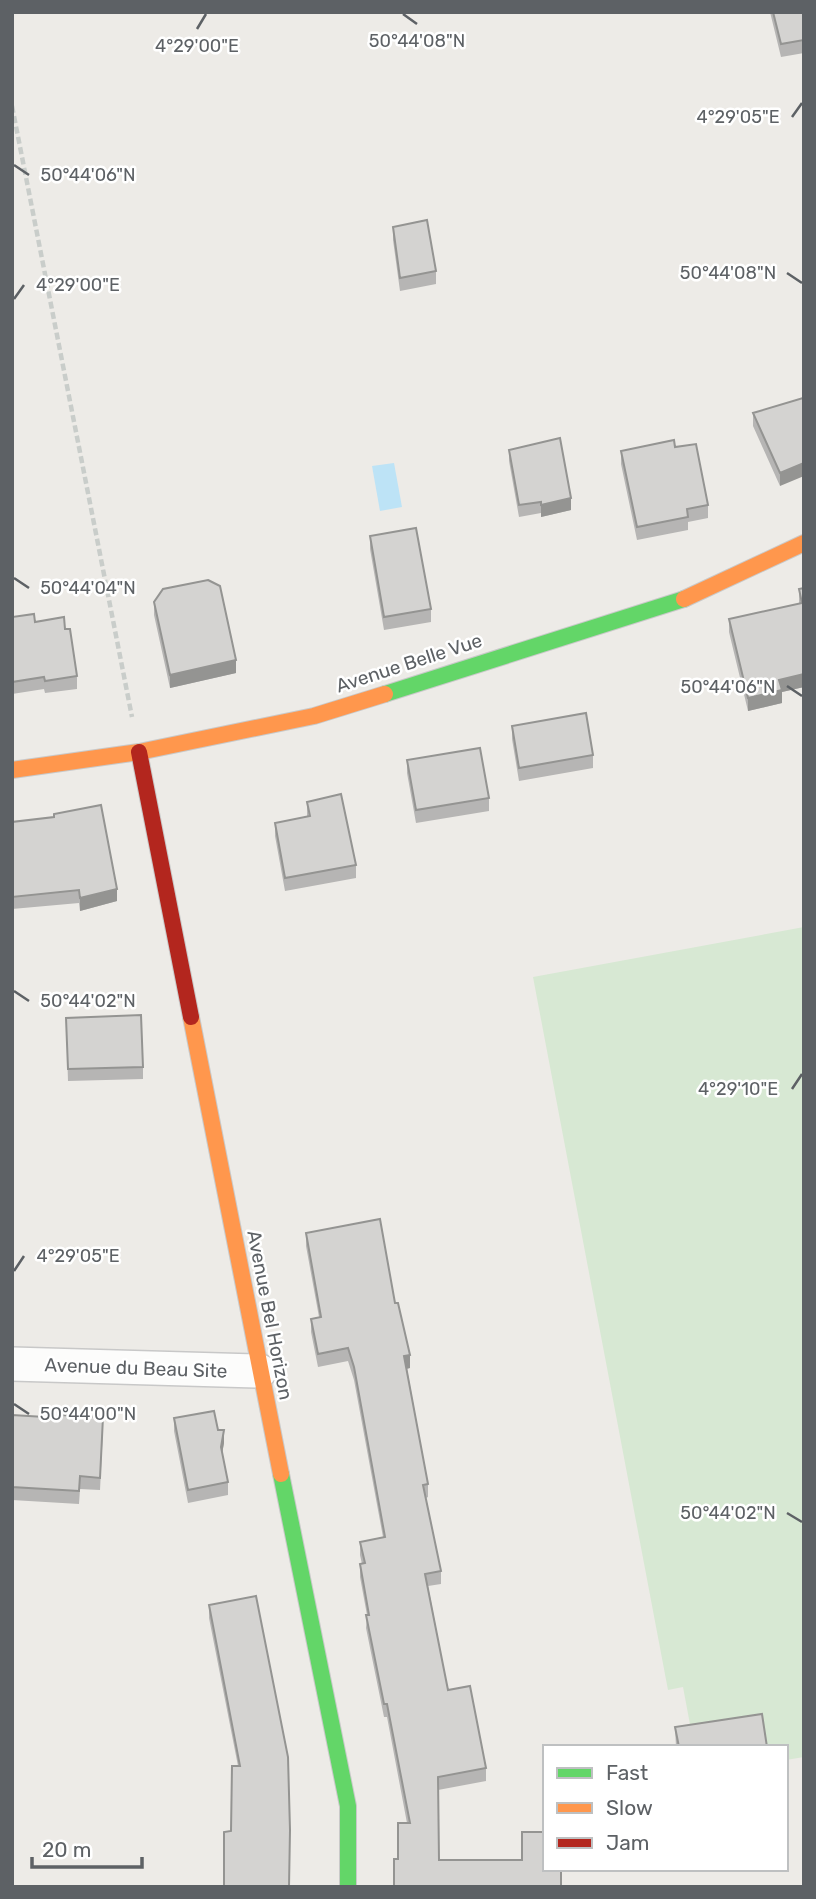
<svg xmlns="http://www.w3.org/2000/svg" width="816" height="1899" font-family="Rubik,sans-serif">
	<style>
		.green { fill: #d7e8d3 }
		.water { fill: #bde3f6 }
		.lines { fill: none; stroke-linecap: round; stroke-linejoin: round }
		.street-casing { stroke: #c8c8c8; stroke-width: 36 }
		.fast-casing { stroke: #c9c9c9; stroke-width: 18 }
		.slow-casing { stroke: #c9c9c9; stroke-width: 18 }
		.jam-casing { stroke: #c9c9c9; stroke-width: 18 }
		.path { stroke: #c9cdca; stroke-width: 4.5; stroke-dasharray: 7 3.5; stroke-linecap: butt }
		.street { stroke: #fcfcfb; stroke-width: 33 }
		.fast { stroke: #63d668; stroke-width: 16 }
		.slow { stroke: #ff974d; stroke-width: 16 }
		.jam { stroke: #b3261e; stroke-width: 16 }
		.wall { fill: #b6b5b4 }
		.shaded-wall { fill: #949492 }
		.building { fill: #d4d3d1; stroke: #949492; stroke-width: 2 }
		.ticks { fill: none; stroke: #5d6165; stroke-width: 2.5 }
		.labels { text-anchor: middle; dominant-baseline: central; stroke-width: 5; stroke-linejoin: round; paint-order: stroke }
		.street-label { font-size: 19px; fill: #5d6165; stroke: #fff }
		.ticks-label { font-size: 18px; text-anchor: middle; fill: #5d6165; stroke: #fff; stroke-width: 5; stroke-linejoin: round; paint-order: stroke }
	</style>
	<rect width="100%" height="100%" fill="#edebe7"/>
	<path class="green" d="M 804,927 L 804,1757 L 786,1760 L 786,1747 L 767,1747 L 762,1723 L 692,1735 L 683,1687 L 668,1690 L 533,977 Z"/>
	<path class="water" d="M 394,463 L 402,507 L 380,511 L 372,466 Z"/>
	<g class="lines">
		<defs>
			<path id="street" d="M 12,1364 L 260,1371"/>
			<path id="fast" d="M 385,694 L 684,599
				M 281,1474 L 348,1806 L 348,1887"/>
			<path id="slow" d="M 684,599 L 804,543
				M 12,770 L 139,752 L 314,716 L 385,694
				M 191,1017 L 281,1474"/>
			<path id="jam" d="M 139,752 L 191,1017"/>
		</defs>
		<use href="#street" class="street-casing"/>
		<use href="#fast" class="fast-casing"/>
		<use href="#slow" class="slow-casing"/>
		<use href="#jam" class="jam-casing"/>
		<path class="path" d="M 12,106 L 132,717"/>
		<use href="#street" class="street"/>
		<use href="#fast" class="fast"/>
		<use href="#slow" class="slow"/>
		<use href="#jam" class="jam"/>
	</g>
	<path class="wall" d="M 770,12 L 804,12 L 804,53 L 781,57 Z
		M 393,227 L 436,271 L 436,284 L 400,291 L 393,240 Z
		M 803,398 L 780,486 L 753,426 L 753,413 Z
		M 675,447 L 708,505 L 708,518 L 688,522 L 688,530 L 637,540 L 621,464 L 621,451 Z
		M 509,450 L 571,510 L 541,517 L 541,513 L 519,517 L 509,461 Z
		M 370,536 L 431,609 L 431,622 L 384,630 L 370,549 Z
		M 804,588 L 804,687 L 782,692 L 782,703 L 748,711 L 729,632 L 729,619 L 799,604 L 799,589 Z
		M 154,602 L 236,673 L 170,688 L 154,615 Z
		M 12,617 L 65,629 L 77,676 L 77,689 L 45,693 L 44,689 L 12,694 Z
		M 512,726 L 593,755 L 593,768 L 519,781 L 512,739 Z
		M 407,760 L 489,798 L 489,811 L 416,823 L 407,773 Z
		M 307,802 L 356,865 L 356,878 L 285,891 L 275,836 L 275,823 L 307,817 Z
		M 12,822 L 117,901 L 80,911 L 79,903 L 12,909 Z
		M 66,1018 L 143,1067 L 143,1079 L 68,1081 Z
		M 306,1233 L 395,1303 L 410,1368 L 407,1369 L 428,1484 L 428,1497 L 426,1498 L 441,1571 L 441,1584 L 428,1586 L 448,1690 L 486,1768 L 486,1781 L 438,1790 L 439,1860 L 545,1869 L 398,1859 L 407,1823 L 387,1717 L 384,1717 L 366,1628 L 367,1615 L 360,1577 L 360,1564 L 362,1564 L 360,1555 L 360,1542 L 383,1537 L 354,1380 L 348,1361 L 318,1367 L 311,1332 L 311,1319 L 319,1317 L 306,1246 Z
		M 12,1415 L 103,1430 L 100,1490 L 80,1489 L 79,1504 L 12,1500 Z
		M 174,1418 L 218,1430 L 224,1443 L 222,1453 L 228,1482 L 228,1495 L 188,1503 L 174,1431 Z
		M 209,1605 L 289,1887 L 231,1831 L 238,1766 L 209,1618 Z
		M 675,1727 L 767,1747 L 676,1747 Z"/>
	<path class="shaded-wall" d="M 804,463 L 804,476 L 780,486 L 780,473 Z
		M 571,498 L 571,510 L 541,517 L 541,505 Z
		M 236,660 L 236,673 L 170,688 L 170,675 Z
		M 804,674 L 804,687 L 782,692 L 782,703 L 748,711 L 748,698 L 779,680 Z
		M 117,889 L 117,901 L 80,911 L 80,898 Z
		M 410,1355 L 410,1368 L 404,1369 L 404,1356 Z
		M 224,1430 L 224,1443 L 221,1460 L 221,1447 Z"/>
	<path class="building" d="M 773,12 L 804,12 L 804,40 L 781,44 Z
		M 427,220 L 436,271 L 400,278 L 393,227 Z
		M 803,398 L 804,402 L 804,463 L 780,473 L 753,413 Z
		M 560,438 L 571,498 L 541,505 L 541,502 L 519,505 L 509,450 Z
		M 674,440 L 675,447 L 696,444 L 708,505 L 687,509 L 688,517 L 637,527 L 621,451 Z
		M 416,528 L 431,609 L 384,617 L 370,536 Z
		M 208,580 L 220,586 L 236,660 L 170,675 L 154,602 L 163,589 Z
		M 804,588 L 804,674 L 779,680 L 782,690 L 748,698 L 729,619 L 802,603 L 799,589 Z
		M 34,614 L 35,622 L 64,617 L 65,629 L 70,629 L 77,676 L 45,681 L 44,677 L 12,682 L 12,617 Z
		M 586,713 L 593,755 L 519,768 L 512,726 Z
		M 480,748 L 489,798 L 416,810 L 407,760 Z
		M 341,794 L 356,865 L 285,878 L 275,823 L 310,816 L 307,802 Z
		M 101,805 L 117,889 L 80,898 L 79,890 L 12,897 L 12,822 L 54,817 L 54,814 Z
		M 141,1015 L 143,1067 L 68,1069 L 66,1018 Z
		M 380,1219 L 395,1303 L 398,1303 L 410,1355 L 404,1356 L 428,1484 L 423,1485 L 441,1571 L 425,1574 L 448,1690 L 470,1686 L 486,1768 L 438,1777 L 439,1860 L 522,1860 L 522,1832 L 545,1832 L 545,1869 L 561,1869 L 561,1887 L 394,1887 L 394,1859 L 398,1859 L 398,1823 L 410,1823 L 387,1704 L 384,1704 L 366,1615 L 369,1615 L 360,1564 L 365,1563 L 360,1542 L 385,1537 L 354,1367 L 348,1348 L 318,1354 L 311,1319 L 321,1317 L 306,1233 Z
		M 214,1411 L 218,1430 L 224,1430 L 221,1447 L 228,1482 L 188,1490 L 174,1418 Z
		M 12,1415 L 61,1418 L 61,1415 L 103,1417 L 100,1478 L 80,1476 L 79,1491 L 12,1487 Z
		M 256,1596 L 288,1757 L 290,1830 L 289,1887 L 224,1887 L 224,1832 L 231,1831 L 232,1766 L 240,1766 L 209,1605 Z
		M 762,1714 L 767,1747 L 679,1747 L 675,1727 Z"/>
	<path class="ticks" d="M 403,14 L 417,24M 197,29 L 206,14M 792,117 L 802,103M 14,165 L 29,175M 787,273 L 802,283M 14,299 L 24,285M 14,578 L 29,588M 787,686 L 802,696M 14,991 L 29,1001M 792,1089 L 802,1074M 14,1271 L 24,1256M 14,1404 L 29,1414M 787,1513 L 802,1522"/>
	<g class="labels">
		<g class="street-label">
			<text transform="translate(409 663) rotate(-18)">Avenue Belle Vue</text>
			<text transform="translate(270 1315) rotate(79)">Avenue Bel Horizon</text>
			<text transform="translate(136 1368) rotate(2)">Avenue du Beau Site</text>
		</g>
	</g>
	<g class="ticks-label">
		<text x="417" y="47">50°44'08"N</text>
		<text x="197" y="52">4°29'00"E</text>
		<text x="738" y="123">4°29'05"E</text>
		<text x="88" y="181">50°44'06"N</text>
		<text x="728" y="279">50°44'08"N</text>
		<text x="78" y="291">4°29'00"E</text>
		<text x="88" y="594">50°44'04"N</text>
		<text x="728" y="693">50°44'06"N</text>
		<text x="88" y="1007">50°44'02"N</text>
		<text x="738" y="1095">4°29'10"E</text>
		<text x="78" y="1262">4°29'05"E</text>
		<text x="88" y="1420">50°44'00"N</text>
		<text x="728" y="1519">50°44'02"N</text>
	</g>
	<rect width="816" height="1899" fill="none" stroke="#5d6165" stroke-width="28"/>
	<rect x="543" y="1745" width="245" height="126" fill="#ffffff" stroke="#bec0c1" stroke-width="2"/>
	<rect x="557" y="1768" width="35" height="10" fill="#63d668" stroke="#bec0c1" stroke-width="2"/>
	<text x="606" y="1780" font-size="21" fill="#5d6165">Fast</text>
	<rect x="557" y="1803" width="35" height="10" fill="#ff974d" stroke="#bec0c1" stroke-width="2"/>
	<text x="606" y="1815" font-size="21" fill="#5d6165">Slow</text>
	<rect x="557" y="1838" width="35" height="10" fill="#b3261e" stroke="#bec0c1" stroke-width="2"/>
	<text x="606" y="1850" font-size="21" fill="#5d6165">Jam</text>
	<path d="M32 1857v10h110v-10" fill="none" stroke="#5d6165" stroke-width="3.5"/>
	<text x="42" y="1857" font-size="21" fill="#5d6165" stroke="#ffffff" stroke-width="5" paint-order="stroke">20 m</text>
</svg>
